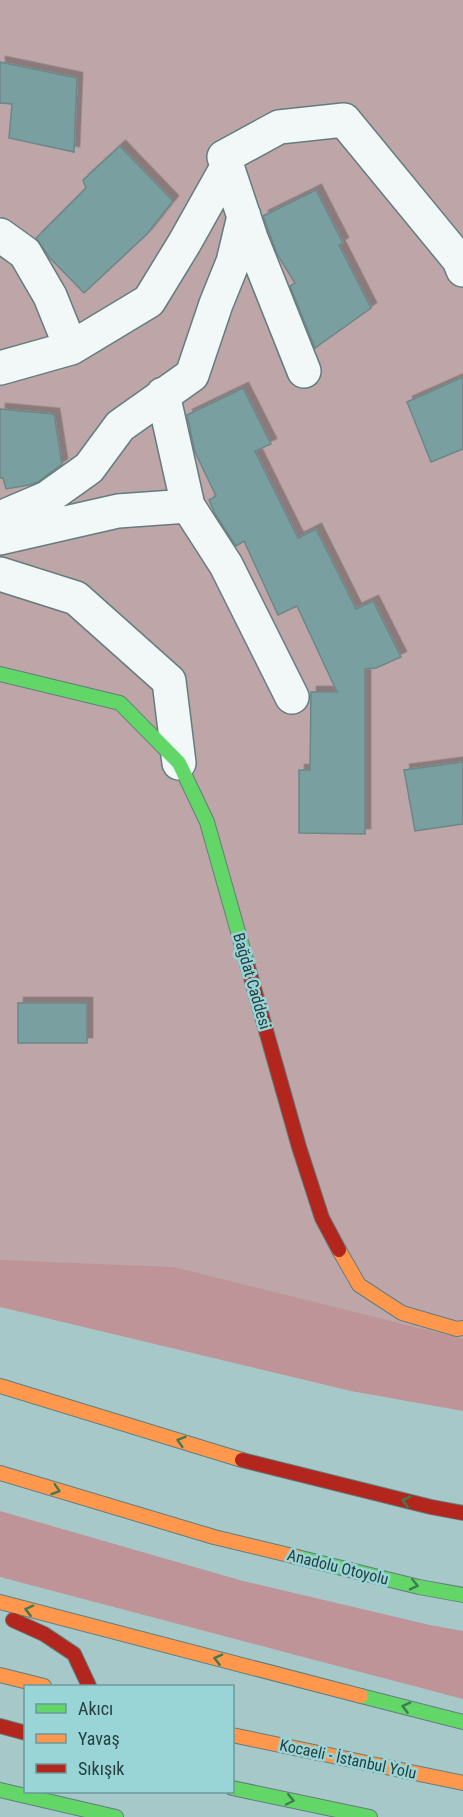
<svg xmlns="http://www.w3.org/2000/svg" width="463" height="1817" font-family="'Roboto Condensed',sans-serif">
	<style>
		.green { fill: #bea6a8 }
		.forest { fill: #be9498 }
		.building { fill: #799fa0; stroke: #6c8787; stroke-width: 1.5; filter: url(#shadow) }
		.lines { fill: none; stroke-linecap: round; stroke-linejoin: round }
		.street-casing { stroke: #637d7e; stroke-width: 36 }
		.fast-casing { stroke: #637d7e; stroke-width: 16 }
		.slow-casing { stroke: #637d7e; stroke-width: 16 }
		.jam-casing { stroke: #637d7e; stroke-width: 16 }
		.street { stroke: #f2f7f7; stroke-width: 33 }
		.fast { stroke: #63d668; stroke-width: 14 }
		.slow { stroke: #ff974d; stroke-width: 14 }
		.jam { stroke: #b3261e; stroke-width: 14 }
		.oneway { stroke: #3f7b50 }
		.labels { text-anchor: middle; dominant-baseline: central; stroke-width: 5; stroke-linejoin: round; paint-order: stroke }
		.street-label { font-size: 16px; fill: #273f40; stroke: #99d5d6 }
	</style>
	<defs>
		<filter id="shadow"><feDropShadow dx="5.5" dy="-5.5" stdDeviation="0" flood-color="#0004"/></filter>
	</defs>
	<rect width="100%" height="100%" fill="#a7c8c8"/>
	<path class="green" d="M 0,0 L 463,0 L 463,1376 L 0,1281 Z"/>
	<path class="forest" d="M 0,1260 L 174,1267 L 463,1339 L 463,1411 L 351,1391 L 0,1307 Z
		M 0,1511 L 243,1581 L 430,1625 L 463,1631 L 463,1699 L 0,1577 Z"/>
	<path class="building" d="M 0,62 L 77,78 L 74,152 L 9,138 L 12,104 L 0,103 Z
		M 120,146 L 173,201 L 147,234 L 84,293 L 50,258 L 36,238 L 86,188 L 83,180 Z
		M 316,190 L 343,243 L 339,245 L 371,308 L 315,348 L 290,286 L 295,283 L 277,254 L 263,216 Z
		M 463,377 L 463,449 L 431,462 L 407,402 Z
		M 243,388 L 271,444 L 255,451 L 298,538 L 316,529 L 356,609 L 373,601 L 401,657 L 376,668 L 365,669 L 365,834 L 299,833 L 299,770 L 310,770 L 311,692 L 337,692 L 297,606 L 278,615 L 244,541 L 236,546 L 215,514 L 209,500 L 216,496 L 195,452 L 187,415 Z
		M 0,409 L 54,414 L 62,464 L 38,482 L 29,485 L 6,489 L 3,478 L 0,478 Z
		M 463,762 L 463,824 L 415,831 L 404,770 Z
		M 18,1003 L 87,1003 L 87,1043 L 18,1043 Z"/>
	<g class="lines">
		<defs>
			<path id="street" d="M 0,235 L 25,253 L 50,296 L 71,348
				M 0,368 L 71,348 L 149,301 L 185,242 L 227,167
				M 304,371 L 251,238 L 224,157 L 279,127 L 344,120 L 459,260 L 463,270
				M 163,394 L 188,506
				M 0,518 L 47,498 L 89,468 L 120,426 L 192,375 L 216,304 L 233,262 L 244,216
				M 0,538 L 118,511 L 188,506 L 226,565 L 292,697
				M 0,574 L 76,598 L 169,681 L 179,763"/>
			<path id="fast" d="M 0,674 L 120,703 L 179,763 L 207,822 L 248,967
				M 297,1557 L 419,1587 L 463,1595
				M 361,1696 L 463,1722
				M 232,1788 L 370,1817
				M 0,1790 L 116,1817"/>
			<path id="slow" d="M 339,1250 L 359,1285 L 402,1313 L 457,1329 L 463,1328
				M 0,1386 L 242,1460
				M 0,1473 L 214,1537 L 297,1557
				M 0,1602 L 361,1696
				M 0,1675 L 44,1686
				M 232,1735 L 463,1783"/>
			<path id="jam" d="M 248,967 L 299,1147 L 322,1218 L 339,1250
				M 242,1460 L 431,1507 L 463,1513
				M 13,1620 L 44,1634 L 74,1654 L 89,1686
				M 0,1726 L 26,1733"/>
		</defs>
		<use href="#street" class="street-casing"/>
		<use href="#fast" class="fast-casing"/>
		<use href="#slow" class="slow-casing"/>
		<use href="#jam" class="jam-casing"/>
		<use href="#street" class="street"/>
		<use href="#fast" class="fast"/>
		<use href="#slow" class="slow"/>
		<use href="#jam" class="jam"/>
	</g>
	<defs><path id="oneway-chevron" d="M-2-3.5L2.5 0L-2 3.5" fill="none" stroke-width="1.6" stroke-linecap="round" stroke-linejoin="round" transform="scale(1.5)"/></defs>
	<g class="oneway">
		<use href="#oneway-chevron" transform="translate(181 1441) rotate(-163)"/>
		<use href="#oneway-chevron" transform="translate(56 1490) rotate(17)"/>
		<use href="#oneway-chevron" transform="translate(406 1501) rotate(-166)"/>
		<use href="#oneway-chevron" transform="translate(414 1585) rotate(13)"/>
		<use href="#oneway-chevron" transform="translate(29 1610) rotate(-166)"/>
		<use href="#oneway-chevron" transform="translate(218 1659) rotate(-166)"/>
		<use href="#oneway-chevron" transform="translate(406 1707) rotate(-166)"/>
		<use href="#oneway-chevron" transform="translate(290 1800) rotate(12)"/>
	</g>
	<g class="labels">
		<g class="street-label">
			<text transform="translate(252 981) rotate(74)">Bağdat Caddesi</text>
			<text transform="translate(338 1567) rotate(14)">Anadolu Otoyolu</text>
			<text transform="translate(348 1759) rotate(12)">Kocaeli - İstanbul Yolu</text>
		</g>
	</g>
	<rect x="24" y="1685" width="210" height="108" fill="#99d5d6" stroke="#6b999a" stroke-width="1.5"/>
	<rect x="36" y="1704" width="30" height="9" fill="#63d668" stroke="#6b999a" stroke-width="1.5"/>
	<text x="78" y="1715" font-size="18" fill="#273f40">Akıcı</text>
	<rect x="36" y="1734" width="30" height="9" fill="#ff974d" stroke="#6b999a" stroke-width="1.5"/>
	<text x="78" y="1745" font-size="18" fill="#273f40">Yavaş</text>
	<rect x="36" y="1764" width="30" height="9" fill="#b3261e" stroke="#6b999a" stroke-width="1.5"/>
	<text x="78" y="1775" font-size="18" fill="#273f40">Sıkışık</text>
</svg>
